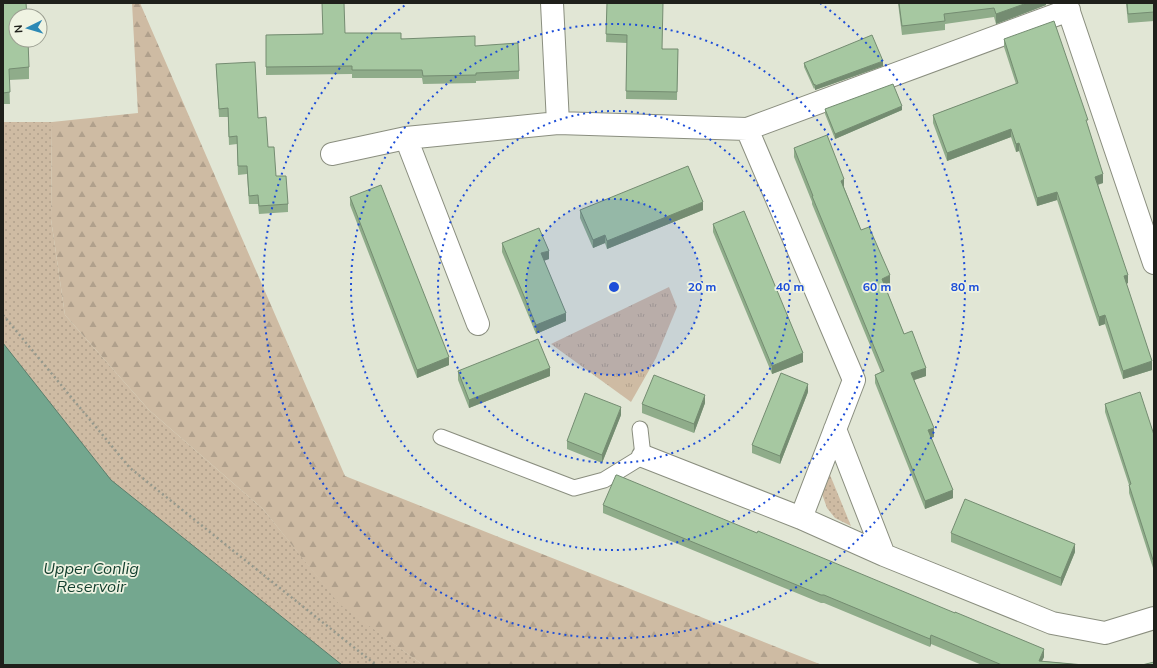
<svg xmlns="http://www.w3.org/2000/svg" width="1157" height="668" font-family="Mulish,sans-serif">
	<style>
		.grass { fill: url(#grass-dots) }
		.forest { fill: url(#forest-firs) }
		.park { fill: url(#park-tufts) }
		.water { fill: #74a78f; stroke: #5a7e6c }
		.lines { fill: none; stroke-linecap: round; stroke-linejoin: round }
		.service-casing { stroke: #8a8e7f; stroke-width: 17 }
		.minor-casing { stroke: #8a8e7f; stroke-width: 24 }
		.path { stroke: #95988c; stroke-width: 2.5; stroke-dasharray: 2 3; stroke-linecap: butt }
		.service { stroke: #fff; stroke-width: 15 }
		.minor { stroke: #fff; stroke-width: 22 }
		.wall { fill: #8fac8a }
		.shaded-wall { fill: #748c71 }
		.building { fill: #a6c8a1; stroke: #748c71 }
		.ring { fill: none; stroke: #1d4ed8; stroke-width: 2; stroke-dasharray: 2 4 }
		.labels { text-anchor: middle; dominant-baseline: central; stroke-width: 3.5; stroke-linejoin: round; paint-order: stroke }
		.water-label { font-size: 16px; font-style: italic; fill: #154130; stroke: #eff3e2 }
		.centre { fill: #1d4ed8; stroke: #eff3e2; stroke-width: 2 }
		.ring-label { font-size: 12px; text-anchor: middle; font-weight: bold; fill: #1d4ed8; stroke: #eff3e2; stroke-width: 3.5; stroke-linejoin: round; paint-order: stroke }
	</style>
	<defs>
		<pattern id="grass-dots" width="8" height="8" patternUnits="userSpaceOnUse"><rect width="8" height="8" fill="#cebba3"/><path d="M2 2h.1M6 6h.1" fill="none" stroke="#b0a08c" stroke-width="1.8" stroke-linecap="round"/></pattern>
		<pattern id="forest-firs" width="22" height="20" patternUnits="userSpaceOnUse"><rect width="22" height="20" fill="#cebba3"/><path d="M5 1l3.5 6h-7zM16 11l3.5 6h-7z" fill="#b0a08c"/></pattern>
		<pattern id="park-tufts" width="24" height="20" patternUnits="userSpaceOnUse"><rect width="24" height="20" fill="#cebba3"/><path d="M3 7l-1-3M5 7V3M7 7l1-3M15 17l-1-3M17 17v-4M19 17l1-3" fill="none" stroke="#b0a08c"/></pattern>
	</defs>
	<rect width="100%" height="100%" fill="#e1e6d5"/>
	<path class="grass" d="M 3,122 L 52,122 L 51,219 L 65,315 L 149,410 L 263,509 L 339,603 L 423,665 L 3,665 Z
		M 828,470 L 851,526 L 835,518 L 827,508 L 822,494 Z"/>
	<path class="forest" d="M 132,3 L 140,3 L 345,476 L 822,665 L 423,665 L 339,604 L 263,509 L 149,410 L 65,315 L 51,219 L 52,122 L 138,113 Z"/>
	<path class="park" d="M 669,287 L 677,307 L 656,358 L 631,402 L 551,344 Z"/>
	<path class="water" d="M 3,343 L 111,480 L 342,665 L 3,665 Z"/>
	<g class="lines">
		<defs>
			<path id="service" d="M 441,437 L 574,488 L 604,480 L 643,456 L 640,429"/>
			<path id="minor" d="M 552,3 L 558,123
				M 1066,3 L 1154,263
				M 747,129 L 1069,10
				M 406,138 L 478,324
				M 332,154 L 406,138 L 558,123 L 747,129 L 854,380 L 801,518
				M 835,429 L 884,555
				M 643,456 L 801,518 L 884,555 L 1052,623 L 1105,633 L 1154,618"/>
		</defs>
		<use href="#service" class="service-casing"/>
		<use href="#minor" class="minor-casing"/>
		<path class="path" d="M 3,315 L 130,468 L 376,665"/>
		<use href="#service" class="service"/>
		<use href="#minor" class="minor"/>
	</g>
	<path class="wall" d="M 3,3 L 29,67 L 29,79 L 9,80 L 10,104 L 3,104 Z
		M 607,3 L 663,49 L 678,49 L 677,100 L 626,99 L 627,43 L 606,42 Z
		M 898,3 L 1046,3 L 1046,5 L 996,24 L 994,17 L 945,24 L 945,30 L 902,35 Z
		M 1126,3 L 1154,3 L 1154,21 L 1128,23 Z
		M 345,33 L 475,46 L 519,71 L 519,79 L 476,81 L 476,83 L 423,84 L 422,78 L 352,78 L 352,74 L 266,75 L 266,35 Z
		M 1004,39 L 1088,126 L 1103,183 L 1098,185 L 1128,283 L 1126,284 L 1152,370 L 1123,379 L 1105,324 L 1099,326 L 1057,200 L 1037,206 L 1019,151 L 1016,152 L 1011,137 L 947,161 L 933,123 L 933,115 L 1016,84 L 1004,47 Z
		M 804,63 L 883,66 L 815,90 L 815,88 L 814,89 L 804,67 Z
		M 216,64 L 258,118 L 268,147 L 276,176 L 288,204 L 288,212 L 259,214 L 258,204 L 249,204 L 247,174 L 238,175 L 237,144 L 229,145 L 228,117 L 219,117 Z
		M 825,109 L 902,110 L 835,139 L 825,114 Z
		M 794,148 L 844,187 L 861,230 L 890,284 L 885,286 L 904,334 L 926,376 L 914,380 L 934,437 L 931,437 L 953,498 L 925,509 L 875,383 L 875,375 L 881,372 L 812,204 L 812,202 L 794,157 Z
		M 350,197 L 449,365 L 417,378 L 350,205 Z
		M 580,210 L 703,210 L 607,249 L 605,243 L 593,248 L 580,218 Z
		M 713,224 L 803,362 L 772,374 L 713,232 Z
		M 502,243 L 549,259 L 544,260 L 566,321 L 536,334 L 502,252 Z
		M 458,371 L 550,376 L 469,408 L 458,380 Z
		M 808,392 L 780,464 L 752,453 L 752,445 Z
		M 705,403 L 694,433 L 642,413 L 642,404 Z
		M 1105,404 L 1154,435 L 1154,568 L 1153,568 L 1129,493 L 1129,485 L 1105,412 Z
		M 621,415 L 602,463 L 567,449 L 567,441 Z
		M 603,505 L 1044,657 L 1042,661 L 1084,665 L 982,665 L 931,644 L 930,647 L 824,603 L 821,603 L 603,513 Z
		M 951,533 L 1075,552 L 1061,586 L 951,542 Z"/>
	<path class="shaded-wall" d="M 1027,3 L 1046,3 L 1046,5 L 996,24 L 996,14 Z
		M 883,61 L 883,66 L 815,90 L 815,86 Z
		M 902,106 L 902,110 L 835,139 L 835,134 Z
		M 1011,129 L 1011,137 L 947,161 L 947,153 Z
		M 1019,143 L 1019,151 L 1016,152 L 1016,144 Z
		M 1103,174 L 1103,183 L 1095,185 L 1095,177 Z
		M 844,179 L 844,187 L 841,189 L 841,181 Z
		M 1057,192 L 1057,200 L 1037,206 L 1037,198 Z
		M 703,202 L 703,210 L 607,249 L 607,241 Z
		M 605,235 L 605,243 L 593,248 L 593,240 Z
		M 549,251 L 549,259 L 541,262 L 541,253 Z
		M 890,275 L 890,284 L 882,287 L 882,279 Z
		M 1128,275 L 1128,283 L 1124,285 L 1124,276 Z
		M 566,313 L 566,321 L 536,334 L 536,325 Z
		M 1105,315 L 1105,324 L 1099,326 L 1099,317 Z
		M 803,353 L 803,362 L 772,374 L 772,366 Z
		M 449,357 L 449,365 L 417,378 L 417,370 Z
		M 1152,361 L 1152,370 L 1123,379 L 1123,371 Z
		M 550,368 L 550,376 L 469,408 L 469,400 Z
		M 926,368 L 926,376 L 911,381 L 911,373 Z
		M 808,384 L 808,392 L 780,464 L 780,456 Z
		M 705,395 L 705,403 L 694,433 L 694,424 Z
		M 621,407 L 621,415 L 602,463 L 602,455 Z
		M 934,428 L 934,437 L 928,439 L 928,430 Z
		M 953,490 L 953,498 L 925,509 L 925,501 Z
		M 1075,544 L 1075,552 L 1061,586 L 1061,578 Z
		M 1153,560 L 1154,560 L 1154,568 L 1153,568 Z
		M 931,635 L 931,644 L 930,647 L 930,639 Z
		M 1044,649 L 1044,657 L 1040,665 L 1039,661 Z"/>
	<path class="building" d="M 3,3 L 26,3 L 27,16 L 16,16 L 16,40 L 28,40 L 29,67 L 9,69 L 10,92 L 3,93 Z
		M 322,3 L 344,3 L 345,33 L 401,33 L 401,39 L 475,36 L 475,46 L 518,43 L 519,71 L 476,73 L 476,75 L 423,76 L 422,70 L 352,70 L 352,66 L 266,67 L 266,35 L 323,34 Z
		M 607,3 L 663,3 L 662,49 L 678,49 L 677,92 L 626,91 L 627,35 L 606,34 Z
		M 899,3 L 1027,3 L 996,14 L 994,8 L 944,14 L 945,21 L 902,26 Z
		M 1127,3 L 1154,3 L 1154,12 L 1128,14 Z
		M 1054,21 L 1088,120 L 1086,120 L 1103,174 L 1095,177 L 1128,275 L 1124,276 L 1152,361 L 1123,371 L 1105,315 L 1099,317 L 1057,192 L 1037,198 L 1019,143 L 1016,144 L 1011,129 L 947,153 L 933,115 L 1018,83 L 1004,39 Z
		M 872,35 L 883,61 L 815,86 L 815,84 L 814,85 L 804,63 Z
		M 255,62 L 258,118 L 266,117 L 268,147 L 274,147 L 276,176 L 286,176 L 288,204 L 259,206 L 258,195 L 249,196 L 247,166 L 238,166 L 237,136 L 229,137 L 228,108 L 219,109 L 216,64 Z
		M 893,84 L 902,106 L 835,134 L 825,109 Z
		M 827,135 L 844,179 L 841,181 L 861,230 L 869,227 L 890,275 L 882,279 L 904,334 L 912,331 L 926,368 L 911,373 L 934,428 L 928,430 L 953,490 L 925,501 L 875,375 L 884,371 L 812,196 L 813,196 L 794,148 Z
		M 688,166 L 703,202 L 607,241 L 605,235 L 593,240 L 580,210 Z
		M 381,185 L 449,357 L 417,370 L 350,197 Z
		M 744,211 L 803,353 L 772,366 L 713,224 Z
		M 539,228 L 549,251 L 541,253 L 566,313 L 536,325 L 502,243 Z
		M 538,339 L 550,368 L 469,400 L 458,371 Z
		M 781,373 L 808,384 L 780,456 L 752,445 Z
		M 654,375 L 705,395 L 694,424 L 642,404 Z
		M 1140,392 L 1154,435 L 1154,560 L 1153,560 L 1129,485 L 1131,484 L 1105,404 Z
		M 585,393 L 621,407 L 602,455 L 567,441 Z
		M 616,475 L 617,475 L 757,533 L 758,531 L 955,613 L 955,612 L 1044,649 L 1039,661 L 1084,665 L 1002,665 L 931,635 L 930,639 L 824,595 L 821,595 L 603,505 Z
		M 965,499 L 1075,544 L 1061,578 L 951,533 Z
		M 1154,662 L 1154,665 L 1142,665 Z"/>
	<circle cx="614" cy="287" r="88" fill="#1d4ed8" fill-opacity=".12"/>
	<g class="ring">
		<circle cx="614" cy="287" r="88"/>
		<circle cx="614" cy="287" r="176"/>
		<circle cx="614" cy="287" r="263"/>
		<path d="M820 3A351 351 0 1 1 408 3"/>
	</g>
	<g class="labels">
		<g class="water-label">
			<text x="91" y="568">Upper Conlig<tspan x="91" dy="18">Reservoir</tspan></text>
		</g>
	</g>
	<circle cx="614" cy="287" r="6" class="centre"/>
	<g class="ring-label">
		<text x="702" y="291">20 m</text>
		<text x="790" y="291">40 m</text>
		<text x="877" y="291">60 m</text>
		<text x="965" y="291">80 m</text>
	</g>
	<rect width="1157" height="668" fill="none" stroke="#1f201b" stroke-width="8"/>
	<g transform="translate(28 28) rotate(265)"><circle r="19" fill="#eff3e2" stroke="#9c9f92"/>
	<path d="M0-3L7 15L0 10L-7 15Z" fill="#2c89b5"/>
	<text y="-6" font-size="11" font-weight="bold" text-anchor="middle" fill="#1f201b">N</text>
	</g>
</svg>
